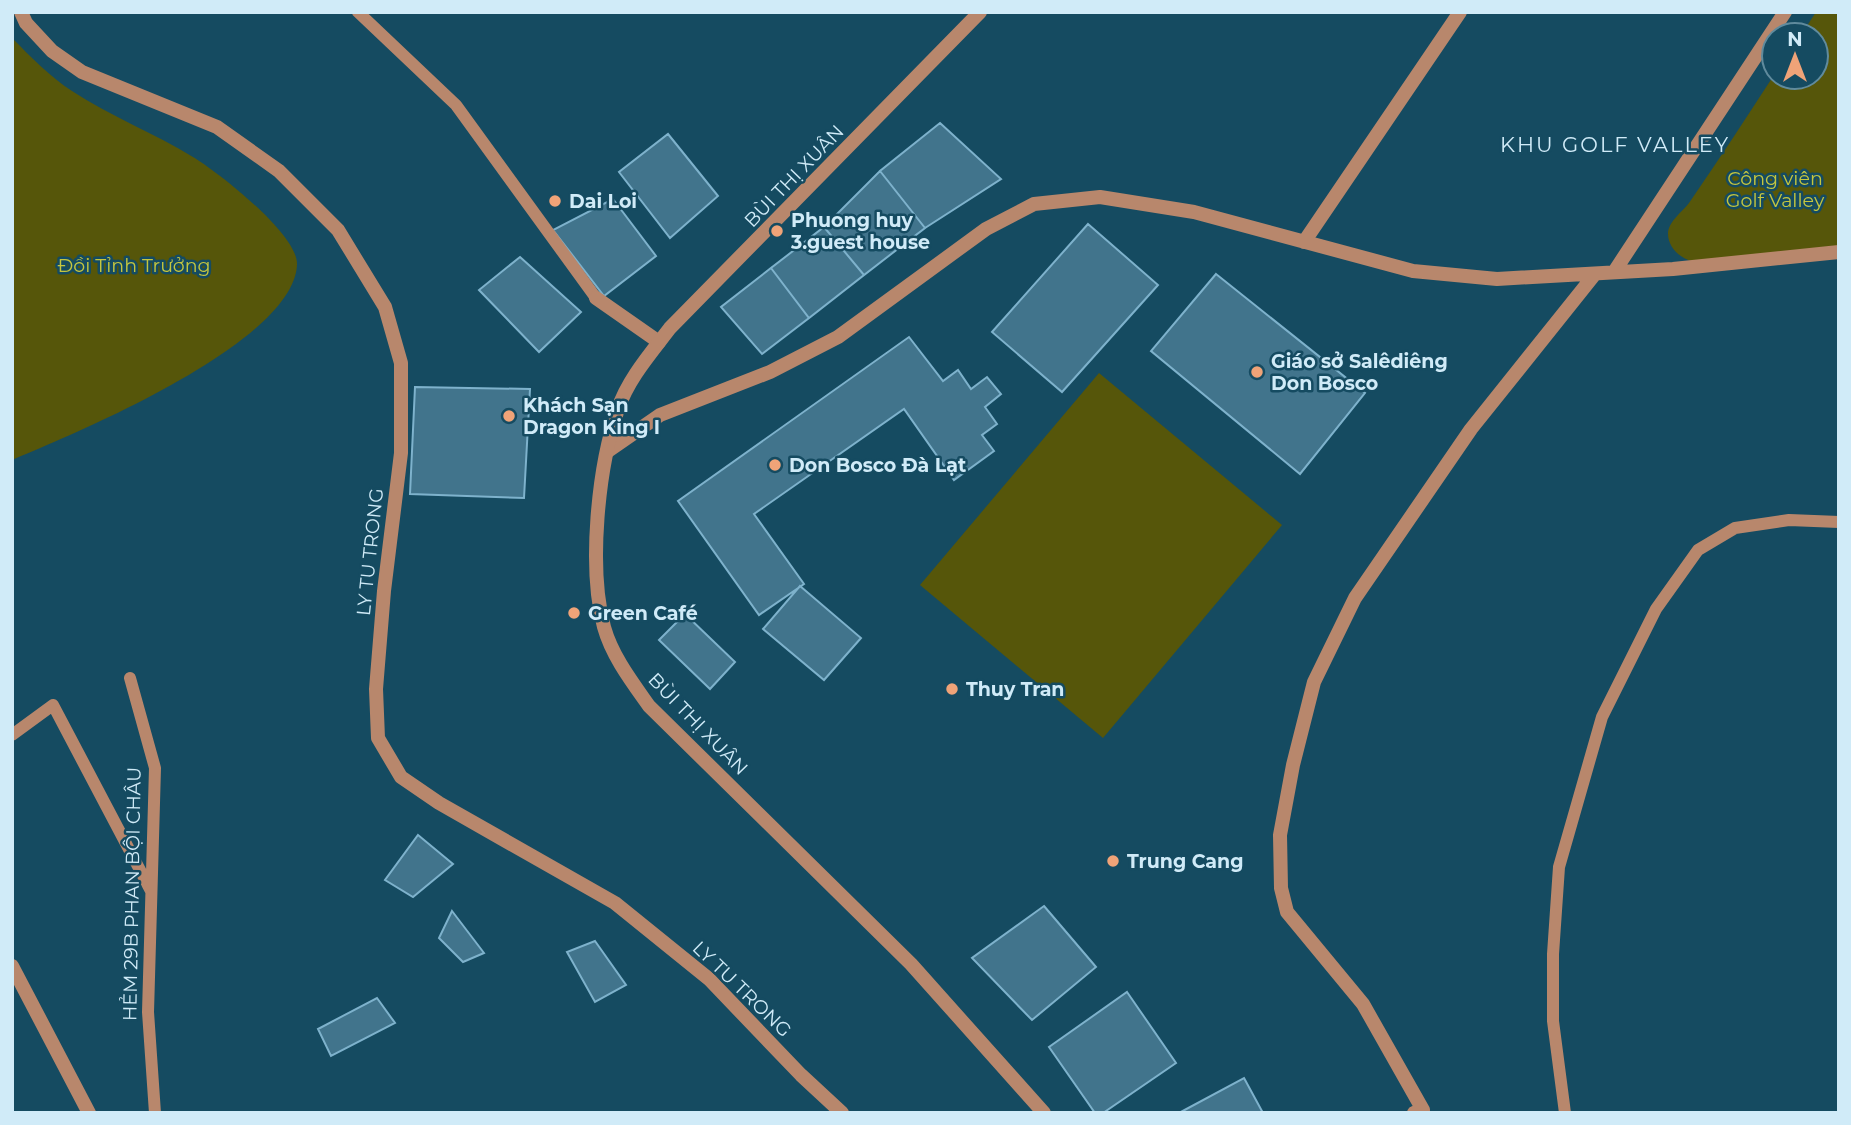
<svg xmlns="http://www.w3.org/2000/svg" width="1851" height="1125" font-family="Montserrat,sans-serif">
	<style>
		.green { fill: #56560a }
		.building { fill: #41748c; stroke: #7eb2cc; stroke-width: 2 }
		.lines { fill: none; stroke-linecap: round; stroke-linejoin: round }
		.service { stroke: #b8876c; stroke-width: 12 }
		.minor { stroke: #b8876c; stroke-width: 14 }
		.tertiary { stroke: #b8876c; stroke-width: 14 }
		.poi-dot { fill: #efa378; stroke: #154b61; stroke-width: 2.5 }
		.labels { text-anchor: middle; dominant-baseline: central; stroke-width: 5; stroke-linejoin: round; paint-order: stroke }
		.street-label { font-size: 19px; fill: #d0ebf8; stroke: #154b61 }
		.park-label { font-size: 19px; fill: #c5c63f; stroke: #154b61 }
		.poi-label { font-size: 19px; font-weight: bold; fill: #d0ebf8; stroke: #154b61; text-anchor: start }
		.neighbourhood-label { font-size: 21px; letter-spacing: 2px; fill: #d0ebf8; stroke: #154b61 }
	</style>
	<rect width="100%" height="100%" fill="#154b61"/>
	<path class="green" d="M 1816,12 L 1839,12 L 1839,248 L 1691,261 C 1680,258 1668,247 1668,234 C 1668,222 1682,212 1689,203 C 1718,161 1746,118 1774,75 L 1774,77 L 1816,77 L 1816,35 L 1801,35 Z
		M 12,38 C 30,56 50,77 72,91 C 110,116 154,133 193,157 C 218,172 299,235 297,265 C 293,343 77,433 12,460 Z
		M 1099,373 L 1282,525 L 1103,738 L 920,585 Z"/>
	<path class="building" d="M 940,123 L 1001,179 L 925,228 L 880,171 Z
		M 668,134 L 718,196 L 670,238 L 619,172 Z
		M 880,171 L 925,228 L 864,275 L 824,227 Z
		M 613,199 L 656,256 L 604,296 L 553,230 Z
		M 1088,224 L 1158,285 L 1062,392 L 992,332 Z
		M 824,227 L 864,275 L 809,318 L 771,268 Z
		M 520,257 L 581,312 L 539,352 L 479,290 Z
		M 771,268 L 809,318 L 762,354 L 721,307 Z
		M 1216,274 L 1365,393 L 1300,474 L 1151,351 Z
		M 909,337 L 943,381 L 958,370 L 971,389 L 987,377 L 1001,394 L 985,407 L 997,424 L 982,435 L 994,451 L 954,480 L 904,409 L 754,514 L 804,584 L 759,615 L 678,501 Z
		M 415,387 L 530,389 L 524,498 L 410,494 Z
		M 800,586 L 861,638 L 824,680 L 763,629 Z
		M 685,614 L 735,662 L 710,689 L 659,640 Z
		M 418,835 L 453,864 L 413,897 L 385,880 Z
		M 1044,906 L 1096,967 L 1032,1020 L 972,958 Z
		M 452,911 L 484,953 L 463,962 L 439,938 Z
		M 595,941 L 626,985 L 595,1002 L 567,952 Z
		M 1127,992 L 1176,1063 L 1103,1113 L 1095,1113 L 1049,1047 Z
		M 377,998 L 395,1023 L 331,1056 L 318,1029 Z
		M 1244,1078 L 1263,1113 L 1179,1113 Z"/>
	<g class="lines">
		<path class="service" d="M 358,12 L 456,105 L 596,298
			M 130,678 L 155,768 L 148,1012 L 155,1113
			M 12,735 L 53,705 L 151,891
			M 1565,1113 L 1553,1021 L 1553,954 L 1559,867 L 1602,717 L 1656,609 L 1698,550 L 1735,528 L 1789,520 L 1839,522"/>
		<path class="minor" d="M 21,12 L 26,23 L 52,51 L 82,72 L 217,127 L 279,171 L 338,230 L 385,307 L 401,363 L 401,453 L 384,591 L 376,689 L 378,738 L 401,777 L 439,803 L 615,903 L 709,979 L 801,1075 L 842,1113
			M 1304,242 L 1460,12
			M 1614,272 L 1785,12
			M 596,298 L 659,342
			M 608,451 L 660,415 L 770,372 L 838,337 L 986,229 L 1034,204 L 1100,197 L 1194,212 L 1413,271 L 1497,279 L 1673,269 L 1839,252
			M 1414,1113 L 1423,1110 L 1363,1004 L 1287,912 L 1281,888 L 1280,835 L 1293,765 L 1314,682 L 1355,598 L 1471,429 L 1595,274"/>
		<path class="tertiary" d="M 980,12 L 670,328 C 651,353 628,379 618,409 C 598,468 588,567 604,627 C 612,656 632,682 649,706 L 911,964 L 1044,1113
			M 12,966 L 89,1113"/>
	</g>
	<g class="poi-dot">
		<circle cx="555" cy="201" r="7"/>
		<circle cx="777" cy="231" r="7"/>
		<circle cx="1257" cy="372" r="7"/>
		<circle cx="509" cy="416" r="7"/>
		<circle cx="775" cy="465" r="7"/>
		<circle cx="574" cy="613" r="7"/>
		<circle cx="952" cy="689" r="7"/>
		<circle cx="1113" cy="861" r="7"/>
	</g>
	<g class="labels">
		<g class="street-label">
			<text transform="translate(794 176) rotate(-46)">BÙI THỊ XUÂN</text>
			<text transform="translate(370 552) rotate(-84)">LY TU TRONG</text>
			<text transform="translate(698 724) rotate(46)">BÙI THỊ XUÂN</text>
			<text transform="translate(132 894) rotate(-89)">HẺM 29B PHAN BỘI CHÂU</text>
			<text transform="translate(742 989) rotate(44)">LY TU TRONG</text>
		</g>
		<g class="park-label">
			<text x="1775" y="178">Công viên<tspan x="1775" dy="22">Golf Valley</tspan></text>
			<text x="134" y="265">Đồi Tỉnh Trưởng</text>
		</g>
		<g class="poi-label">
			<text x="569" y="201">Dai Loi</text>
			<text x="791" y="220">Phuong huy<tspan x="791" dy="22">3.guest house</tspan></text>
			<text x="1271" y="361">Giáo sở Salêdiêng<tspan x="1271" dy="22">Don Bosco</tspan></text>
			<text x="523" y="405">Khách Sạn<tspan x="523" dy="22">Dragon King I</tspan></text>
			<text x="789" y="465">Don Bosco Đà Lạt</text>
			<text x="588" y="613">Green Café</text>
			<text x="966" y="689">Thuy Tran</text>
			<text x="1127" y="861">Trung Cang</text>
		</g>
		<g class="neighbourhood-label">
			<text x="1615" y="144">KHU GOLF VALLEY</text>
		</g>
	</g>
	<rect width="1851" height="1125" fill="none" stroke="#d0ebf8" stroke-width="28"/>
	<g transform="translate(1795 56)"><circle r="33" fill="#154b61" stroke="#608b9d" stroke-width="2"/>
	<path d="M0-5L12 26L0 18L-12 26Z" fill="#efa378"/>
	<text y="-10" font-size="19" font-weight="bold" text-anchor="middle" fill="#d0ebf8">N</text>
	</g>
</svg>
